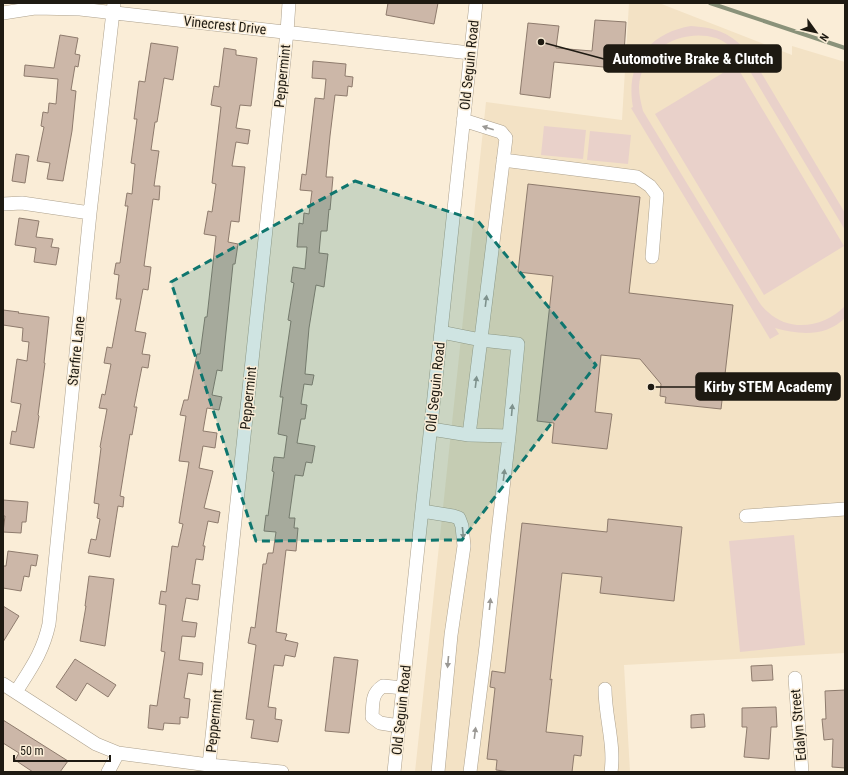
<svg xmlns="http://www.w3.org/2000/svg" width="848" height="775" font-family="'Roboto Condensed',sans-serif">
	<style>
		.built { fill: #f3e2c5 }
		.green { fill: #e9d1ca }
		.lines { fill: none; stroke-linecap: round; stroke-linejoin: round }
		.stream { stroke: #8a927a; stroke-width: 4 }
		.building { fill: #ccb7a8; stroke: #8e7b6d }
		.minor-casing { stroke: #ada18d; stroke-width: 14 }
		.minor { stroke: #fff; stroke-width: 13 }
		.oneway { fill: #9a9894 }
		.marked { fill: #0f766e; fill-opacity: 0.2; stroke: #0f766e; stroke-width: 3; stroke-dasharray: 8 5; stroke-linejoin: round }
		.labels { text-anchor: middle; dominant-baseline: central; stroke-width: 3; stroke-linejoin: round; paint-order: stroke }
		.street-label { font-size: 14px; fill: #1e1a12; stroke: #faedd7 }
		.leader { fill: none; stroke: #1e1a12; stroke-width: 1.5 }
		.callout-dot { fill: #1e1a12; stroke: #faedd7; stroke-width: 1.5 }
		.callout { fill: #1e1a12; stroke: #1e1a12; stroke-width: 1.5 }
		.callout-label { font-size: 15px; text-anchor: middle; font-weight: bold; fill: #fff }
	</style>
	<rect width="100%" height="100%" fill="#faedd7"/>
	<path class="built" d="M 629,3 L 659,3 L 792,55 L 792,46 L 845,62 L 845,653 L 624,665 L 630,772 L 415,772 L 486,102 L 622,120 Z"/>
	<path class="green" d="M 691,26 C 719,28 730,33 750,54 L 845,213 L 845,230 L 742,58 C 735,51 726,41 716,38 C 682,28 641,49 639,87 C 639,95 641,103 643,111 L 759,302 C 762,306 764,309 768,312 C 790,333 825,327 845,306 L 845,318 C 826,337 799,335 775,328 L 779,334 L 770,339 L 631,108 L 633,107 C 625,65 648,33 691,26 Z
		M 736,65 L 844,246 L 764,295 L 655,114 Z
		M 544,126 L 586,130 L 583,159 L 541,155 Z
		M 590,131 L 631,135 L 628,164 L 587,160 Z
		M 794,535 L 805,645 L 740,652 L 729,541 Z"/>
	<g class="lines">
		<path class="stream" d="M 710,3 L 845,48"/>
	</g>
	<path class="building" d="M 388,3 L 438,3 L 434,24 L 386,15 Z
		M 595,20 L 626,22 L 623,69 L 554,62 L 550,98 L 520,94 L 528,23 L 559,26 L 556,48 L 592,51 Z
		M 60,35 L 78,38 L 75,54 L 80,55 L 78,67 L 75,66 L 71,90 L 76,91 L 72,131 L 63,181 L 47,179 L 50,163 L 37,161 L 44,127 L 41,126 L 43,112 L 48,113 L 49,103 L 56,104 L 58,79 L 24,76 L 25,65 L 54,68 Z
		M 151,43 L 178,47 L 173,80 L 164,78 L 157,122 L 155,122 L 151,150 L 159,151 L 154,186 L 160,186 L 159,200 L 153,199 L 144,266 L 151,267 L 148,290 L 143,289 L 135,331 L 146,333 L 142,354 L 150,355 L 148,368 L 142,367 L 134,407 L 137,407 L 132,435 L 130,434 L 120,496 L 124,497 L 123,507 L 118,506 L 110,557 L 88,553 L 91,539 L 96,540 L 100,519 L 97,518 L 99,504 L 94,503 L 101,448 L 100,447 L 107,409 L 99,408 L 102,394 L 105,395 L 111,364 L 104,363 L 107,347 L 112,348 L 121,299 L 116,299 L 119,275 L 114,274 L 116,263 L 120,263 L 128,206 L 125,206 L 127,193 L 132,194 L 135,164 L 131,163 L 137,119 L 134,119 L 139,81 L 145,82 Z
		M 224,48 L 236,50 L 236,55 L 257,58 L 251,106 L 240,105 L 236,128 L 250,130 L 248,144 L 236,142 L 232,166 L 245,167 L 239,222 L 231,221 L 228,242 L 238,244 L 235,264 L 233,264 L 222,371 L 217,370 L 212,395 L 222,397 L 219,410 L 207,408 L 203,431 L 217,433 L 215,448 L 203,446 L 199,468 L 213,471 L 204,508 L 220,512 L 218,523 L 208,521 L 203,546 L 205,546 L 203,560 L 196,559 L 192,584 L 200,585 L 198,600 L 186,598 L 182,621 L 197,623 L 195,637 L 182,636 L 179,660 L 203,663 L 202,675 L 188,673 L 184,698 L 190,699 L 188,718 L 180,717 L 180,724 L 164,723 L 163,730 L 148,728 L 150,705 L 157,706 L 165,652 L 161,651 L 166,605 L 159,604 L 161,591 L 166,592 L 172,546 L 178,547 L 183,524 L 179,523 L 189,462 L 179,461 L 186,416 L 180,415 L 184,400 L 188,400 L 197,354 L 200,354 L 205,317 L 207,317 L 216,236 L 204,234 L 208,211 L 212,212 L 216,184 L 212,183 L 221,107 L 211,105 L 214,86 L 219,87 Z
		M 313,61 L 346,64 L 345,76 L 353,77 L 352,87 L 348,86 L 347,96 L 335,95 L 330,136 L 326,177 L 333,177 L 330,210 L 329,209 L 327,231 L 321,231 L 319,253 L 328,254 L 324,287 L 316,285 L 309,328 L 305,374 L 314,375 L 312,385 L 304,384 L 301,404 L 307,405 L 305,419 L 301,419 L 297,443 L 315,446 L 312,463 L 306,462 L 303,476 L 295,475 L 289,518 L 295,518 L 294,528 L 298,528 L 296,551 L 286,550 L 276,632 L 287,634 L 285,640 L 298,643 L 295,657 L 285,655 L 283,666 L 274,665 L 268,707 L 276,708 L 275,719 L 282,720 L 278,742 L 251,738 L 254,720 L 246,719 L 256,645 L 248,643 L 251,627 L 255,628 L 263,564 L 266,564 L 268,553 L 273,553 L 276,532 L 264,531 L 266,515 L 268,516 L 274,472 L 272,471 L 274,457 L 284,458 L 287,436 L 278,434 L 283,397 L 280,397 L 291,321 L 288,320 L 294,283 L 291,282 L 293,267 L 305,269 L 307,247 L 297,247 L 299,223 L 303,224 L 304,213 L 309,214 L 312,191 L 300,190 L 302,174 L 306,175 L 315,98 L 324,99 L 326,79 L 312,78 Z
		M 16,154 L 29,156 L 25,183 L 12,181 Z
		M 528,184 L 640,197 L 629,293 L 733,305 L 721,409 L 665,403 L 666,397 L 660,396 L 661,384 L 640,359 L 601,355 L 595,412 L 612,414 L 607,449 L 552,443 L 554,423 L 537,421 L 553,276 L 518,272 Z
		M 19,218 L 39,221 L 36,237 L 53,239 L 51,247 L 59,248 L 56,265 L 34,262 L 36,248 L 15,245 Z
		M 3,310 L 19,312 L 18,313 L 49,317 L 44,363 L 45,363 L 38,415 L 39,416 L 34,448 L 10,444 L 12,431 L 16,432 L 21,404 L 11,402 L 17,359 L 27,361 L 29,342 L 22,341 L 23,328 L 3,325 Z
		M 3,500 L 28,502 L 26,522 L 22,522 L 21,533 L 3,532 L 5,516 L 3,516 Z
		M 608,519 L 682,527 L 674,601 L 600,593 L 602,577 L 562,573 L 550,680 L 552,679 L 546,732 L 583,736 L 581,756 L 574,755 L 572,772 L 511,772 L 496,770 L 497,760 L 487,759 L 495,688 L 490,687 L 492,671 L 505,673 L 522,523 L 607,532 Z
		M 8,551 L 38,555 L 36,566 L 31,565 L 29,577 L 24,576 L 21,591 L 3,588 L 3,566 L 6,566 Z
		M 89,576 L 114,579 L 105,646 L 80,641 L 86,606 L 85,606 Z
		M 3,606 L 19,616 L 3,642 Z
		M 334,657 L 358,660 L 349,733 L 325,731 Z
		M 75,659 L 116,685 L 108,697 L 87,683 L 76,701 L 56,687 Z
		M 772,665 L 773,680 L 752,681 L 751,666 Z
		M 845,690 L 845,768 L 832,767 L 833,739 L 824,740 L 822,719 L 826,719 L 825,691 Z
		M 776,707 L 777,727 L 771,727 L 769,759 L 744,757 L 747,727 L 742,727 L 742,708 Z
		M 704,714 L 705,727 L 691,728 L 691,715 Z
		M 3,720 L 68,761 L 60,772 L 33,772 L 15,760 L 19,753 L 3,743 Z"/>
	<g class="lines">
		<defs>
			<path id="minor" d="M 3,13 L 35,8 L 80,9 L 470,53
				M 463,120 L 501,132 L 506,138 L 469,435
				M 503,160 L 637,177 L 650,186 L 657,195 L 652,257
				M 3,204 L 22,203 L 90,213
				M 431,429 L 469,435 L 509,436 L 518,344 L 481,340 L 441,332
				M 422,511 L 453,516 L 459,518 L 462,526 L 464,546 L 451,635 L 438,772
				M 746,516 L 845,509
				M 795,678 L 802,772
				M 3,684 L 96,744 L 118,753 L 209,765 L 282,772
				M 605,689 C 605,716 615,745 611,772
				M 16,692 C 31,668 43,652 49,624 L 90,213 L 114,3
				M 399,726 L 380,723 L 372,717 C 373,703 371,694 383,686 L 403,688
				M 209,765 L 287,32 L 289,3
				M 108,772 L 118,753
				M 394,772 L 476,3
				M 470,772 L 486,646 L 497,541 L 509,436"/>
		</defs>
		<use href="#minor" class="minor-casing"/>
		<use href="#minor" class="minor"/>
	</g>
	<defs><path id="oneway-solid" d="M-6-.8H1V-3.2L6.5 0L1 3.2V.8H-6Z"/></defs>
	<g class="oneway">
		<use href="#oneway-solid" transform="translate(488 128) rotate(-163)"/>
		<use href="#oneway-solid" transform="translate(486 301) rotate(-83)"/>
		<use href="#oneway-solid" transform="translate(476 382) rotate(-83)"/>
		<use href="#oneway-solid" transform="translate(512 410) rotate(-85)"/>
		<use href="#oneway-solid" transform="translate(504 475) rotate(-83)"/>
		<use href="#oneway-solid" transform="translate(463 533) rotate(84)"/>
		<use href="#oneway-solid" transform="translate(490 604) rotate(-84)"/>
		<use href="#oneway-solid" transform="translate(448 662) rotate(95)"/>
		<use href="#oneway-solid" transform="translate(475 733) rotate(-83)"/>
	</g>
	<path class="marked" d="M 355,181 L 478,221 L 596,365 L 462,540 L 256,541 L 171,282 Z"/>
	<g class="labels">
		<g class="street-label">
			<text transform="translate(225 25) rotate(6)">Vinecrest Drive</text>
			<text transform="translate(469 65) rotate(-84)">Old Seguin Road</text>
			<text transform="translate(282 76) rotate(-84)">Peppermint</text>
			<text transform="translate(76 351) rotate(-84)">Starfire Lane</text>
			<text transform="translate(435 387) rotate(-84)">Old Seguin Road</text>
			<text transform="translate(248 398) rotate(-84)">Peppermint</text>
			<text transform="translate(401 710) rotate(-84)">Old Seguin Road</text>
			<text transform="translate(214 721) rotate(-84)">Peppermint</text>
			<text transform="translate(798 725) rotate(-95)">Edalyn Street</text>
		</g>
	</g>
	<path class="leader" d="M541 42L604 59M651 387L696 387"/>
	<g class="callout-dot">
		<circle cx="541" cy="42" r="4"/>
		<circle cx="651" cy="387" r="4"/>
	</g>
	<g class="callout">
		<rect x="604" y="45" width="177" height="27" rx="4"/>
		<rect x="696" y="373" width="144" height="27" rx="4"/>
	</g>
	<g class="callout-label">
		<text x="693" y="64">Automotive Brake &amp; Clutch</text>
		<text x="768" y="392">Kirby STEM Academy</text>
	</g>
	<rect width="848" height="775" fill="none" stroke="#1e1a12" stroke-width="8"/>
	<g transform="translate(816 32) rotate(123)" stroke="#faedd7" stroke-width="3" paint-order="stroke">
	<path d="M0-3L7 15L0 10L-7 15Z" fill="#1e1a12"/>
	<text y="-6" font-size="11" font-weight="bold" text-anchor="middle" fill="#1e1a12">N</text>
	</g>
	<path d="M14 755v6h96v-6" fill="none" stroke="#1e1a12" stroke-width="2"/>
	<text x="20" y="755" font-size="12" fill="#1e1a12" stroke="#faedd7" stroke-width="3" paint-order="stroke">50 m</text>
</svg>
